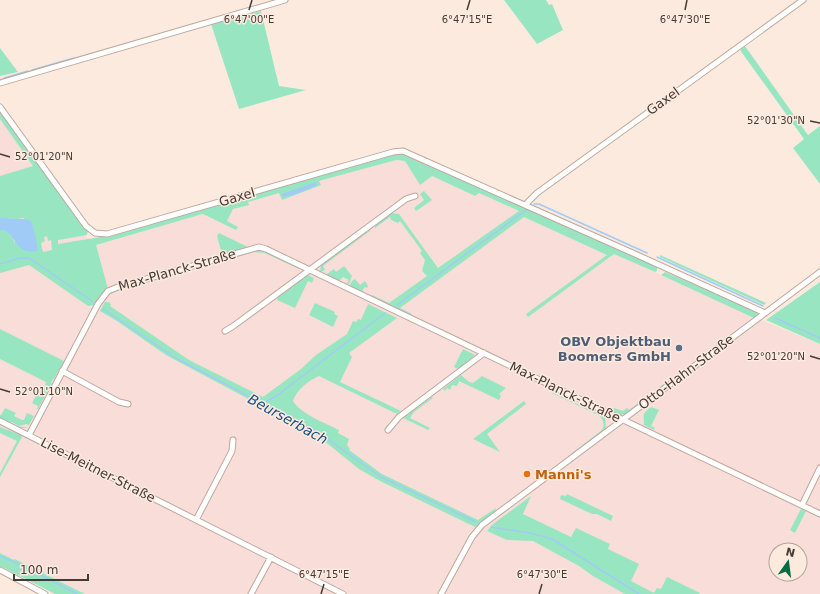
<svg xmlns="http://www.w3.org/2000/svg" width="820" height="594" font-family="'DejaVu Sans',sans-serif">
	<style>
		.industrial { fill: #f8ddd9; fill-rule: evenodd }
		.green { fill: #98e6c1; fill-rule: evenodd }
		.water { fill: #a1cbf7 }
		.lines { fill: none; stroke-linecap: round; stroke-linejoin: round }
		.stream { stroke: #a1cbf7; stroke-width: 1.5 }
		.minor-casing { stroke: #bea89b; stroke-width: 7 }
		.minor { stroke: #fff; stroke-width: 5 }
		.ticks { fill: none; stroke: #443b35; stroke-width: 1.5 }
		.service-dot { fill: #5c6f8a; stroke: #fdeadf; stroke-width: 1.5 }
		.food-dot { fill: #e8710a; stroke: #fdeadf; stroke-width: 1.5 }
		.labels { text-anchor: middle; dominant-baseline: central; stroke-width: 3; stroke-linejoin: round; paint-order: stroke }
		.street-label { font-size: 13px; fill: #443b35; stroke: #fdeadf }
		.service-label { font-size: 13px; font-weight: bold; fill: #4e5e75; stroke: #fdeadf; text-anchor: end }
		.food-label { font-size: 13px; font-weight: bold; fill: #c56008; stroke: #fdeadf; text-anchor: start }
		.water-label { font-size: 14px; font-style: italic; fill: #154c7e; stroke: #fdeadf }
		.ticks-label { font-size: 10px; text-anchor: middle; fill: #443b35; stroke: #fdeadf; stroke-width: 3; stroke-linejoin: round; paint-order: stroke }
	</style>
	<rect width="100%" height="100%" fill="#fdeadf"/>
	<path class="industrial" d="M 0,119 L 81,233 L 96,245 L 319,181 L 396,160 L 405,161 L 432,176 L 475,196 L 479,193 L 721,302 L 754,318 L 764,321 L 820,344 L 820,594 L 85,594 L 16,559 L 14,561 L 0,553 ZM 776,550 L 800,550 L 800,574 L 776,574 Z"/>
	<path class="green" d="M 504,0 L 546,0 L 549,5 L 552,4 L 563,30 L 537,44 Z
		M 261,11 L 279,86 L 306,90 L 239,109 L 211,24 Z
		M 745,46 L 808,135 L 820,126 L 820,184 L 793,148 L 804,139 L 740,50 Z
		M 0,48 L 18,72 L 0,76 Z
		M 0,108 L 88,231 L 87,235 L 58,240 L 58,244 L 106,236 L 399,152 L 406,154 L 657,266 L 657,271 L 655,272 L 614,254 L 528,317 L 526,314 L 607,255 L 524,217 L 400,308 L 412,314 L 410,315 L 372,297 L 372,295 L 389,303 L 427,276 L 422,271 L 425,260 L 420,253 L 422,251 L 400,221 L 398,223 L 391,220 L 390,217 L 375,228 L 375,225 L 391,213 L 399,214 L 438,268 L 519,211 L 479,193 L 475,196 L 432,176 L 420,185 L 405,161 L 396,160 L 319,181 L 321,185 L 282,200 L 279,193 L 248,202 L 249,205 L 233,209 L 227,221 L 238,227 L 236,230 L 203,214 L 96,245 L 108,289 L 102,294 L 94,305 L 88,306 L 29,265 L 0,273 L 0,230 C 9,229 12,237 15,243 L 24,218 L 17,219 L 0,218 L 0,176 L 33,166 L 0,119 ZM 47,236 L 48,241 L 51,240 L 52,250 L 43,252 L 41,243 L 45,241 L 44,237 Z
		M 424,191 L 432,200 L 416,211 L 414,208 L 424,200 L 420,194 Z
		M 368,230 L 371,230 L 323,266 L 325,270 L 320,272 L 321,265 Z
		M 219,233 L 248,247 L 222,254 L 217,236 Z
		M 256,250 L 267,252 L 297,266 L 299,269 L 265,253 L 254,252 L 117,291 L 111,294 L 112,292 L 117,290 Z
		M 660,255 L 766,303 L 764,305 L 660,257 Z
		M 344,266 L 352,276 L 349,284 L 347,283 L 349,280 L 343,277 L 339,281 L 328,276 L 327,274 L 334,269 L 336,272 Z
		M 665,272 L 755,311 L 757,313 L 757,315 L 754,318 L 661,275 Z
		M 308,275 L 314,278 L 312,283 L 308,281 L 295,308 L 277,300 L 278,297 Z
		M 355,279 L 360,285 L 365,281 L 368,286 L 367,288 L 365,287 L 362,291 L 364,292 L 363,293 L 351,287 L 350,285 L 352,281 Z
		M 820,282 L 820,344 L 766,320 Z
		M 105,302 L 108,302 L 111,304 L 110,306 L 189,360 L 263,397 L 301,369 L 316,355 L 347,334 L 353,321 L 356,322 L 358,319 L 361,320 L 368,304 L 397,318 L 349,353 L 352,357 L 340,382 L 401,411 L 397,414 L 319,376 C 308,381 297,389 293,401 C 301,414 325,423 339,430 L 338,433 L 349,439 L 347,445 L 350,449 L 349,450 L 382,474 L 478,520 L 496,508 L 495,511 L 475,527 L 380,481 L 359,469 L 318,436 L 166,355 L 117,321 L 100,311 Z
		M 315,303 L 335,312 L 334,314 L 338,316 L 333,327 L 309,315 Z
		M 0,329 L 64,361 L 54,379 L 53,379 L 51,383 L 52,383 L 38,409 L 37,409 L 38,406 L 32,403 L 41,386 L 47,389 L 48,387 L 45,385 L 46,382 L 0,359 Z
		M 463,349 L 475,355 L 458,369 L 454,367 Z
		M 461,375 L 469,382 L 473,383 L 482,376 L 506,388 L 499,394 L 501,396 L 499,400 L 459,381 L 457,386 L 452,385 L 450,390 L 447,388 L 445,391 L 443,389 Z
		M 664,384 L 665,385 L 626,414 L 620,415 L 612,412 L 614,408 L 623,411 L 627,408 L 629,410 Z
		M 552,392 L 605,417 L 606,429 L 572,454 L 571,454 L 602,430 C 605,425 603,420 600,416 L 552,393 Z
		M 432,397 L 433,398 L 414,412 L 410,418 L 430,428 L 428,430 L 403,418 Z
		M 524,401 L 526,404 L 487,434 L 500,452 L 473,439 Z
		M 651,407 L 659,410 L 651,426 L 655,428 L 654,430 L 644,425 C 644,414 641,415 651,407 Z
		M 5,408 L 16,413 L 14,416 L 22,420 L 24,420 L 27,413 L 34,416 L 29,425 L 26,424 L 19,426 L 12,422 L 11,423 L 21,427 L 27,427 C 18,431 8,423 0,419 L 0,415 L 1,415 Z
		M 0,427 L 21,435 L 22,437 L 0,477 L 0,473 L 17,441 L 0,433 Z
		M 567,494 L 613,516 L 611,521 L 597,514 L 592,514 L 560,499 L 561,495 L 566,496 Z
		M 531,496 L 523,514 L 571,537 L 576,528 L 610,544 L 608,549 L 639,564 L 631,581 L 654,593 L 657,588 L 661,589 L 667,577 L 700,593 L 699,594 L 625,594 L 593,576 L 579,566 L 533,541 L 507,540 L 487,531 L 493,524 Z
		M 801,509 L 806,511 L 795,533 L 790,530 Z
		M 0,553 L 14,560 L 15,559 L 85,594 L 55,594 L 0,566 Z"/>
	<path class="water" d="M 316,182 L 317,185 C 306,190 295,195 284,197 L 282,196 L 282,194 Z
		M 0,218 C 6,217 10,219 16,219 C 32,219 31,218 35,235 C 36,240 38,245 37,251 C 13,256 15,228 0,230 Z"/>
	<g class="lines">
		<path class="stream" d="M 32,70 L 74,58
			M 4,78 L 28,71
			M 534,204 L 539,204 L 647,253
			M 657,257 L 763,306
			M 0,264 L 20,258 L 29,258 L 92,301
			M 397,305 L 526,210
			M 103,309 L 177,359 L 316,431 L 381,477 L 476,522
			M 775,318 L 820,338
			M 263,403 L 275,397 L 385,313
			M 491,527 L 530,533 L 552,539 L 639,594
			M 0,556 L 27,568 L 77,594"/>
		<defs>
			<path id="minor" d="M 0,83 L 285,0
				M 0,107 L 86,226 L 95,233 L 107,234 L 393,152 L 403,151 L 635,254 L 765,313
				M 525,205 L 537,193 L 803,0
				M 225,331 L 232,327 L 406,199 L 415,196
				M 62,371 L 119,402 L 128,404
				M 0,421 L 343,594
				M 388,430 L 399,417 L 484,353
				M 29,435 L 98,304 L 108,291 L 118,287 L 259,247 L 266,249 L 820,514
				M 802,505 L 820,468
				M 196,520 L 232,451 L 233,440
				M 0,570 L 45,594
				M 251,594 L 271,557
				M 441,594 L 472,537 L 482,525 L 820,272"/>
		</defs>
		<use href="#minor" class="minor-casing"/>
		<use href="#minor" class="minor"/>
	</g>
	<path class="ticks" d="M 249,10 L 252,0M 467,10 L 470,0M 685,10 L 687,0M 810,121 L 820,123M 0,154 L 10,157M 810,356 L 820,359M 0,389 L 10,392M 321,594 L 324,584M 539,594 L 542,584"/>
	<circle class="service-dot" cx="679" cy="348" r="4"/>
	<circle class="food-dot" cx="527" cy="474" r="4"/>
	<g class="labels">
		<g class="street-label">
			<text transform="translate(663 101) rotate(-36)">Gaxel</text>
			<text transform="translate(237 197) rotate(-16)">Gaxel</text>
			<text transform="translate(177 270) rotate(-16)">Max-Planck-Straße</text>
			<text transform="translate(686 372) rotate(-37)">Otto-Hahn-Straße</text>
			<text transform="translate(565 392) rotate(26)">Max-Planck-Straße</text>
			<text transform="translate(98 470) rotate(27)">Lise-Meitner-Straße</text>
		</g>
		<g class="service-label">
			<text x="671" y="341">OBV Objektbau<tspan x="671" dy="15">Boomers GmbH</tspan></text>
		</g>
		<g class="food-label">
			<text x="535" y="474">Manni's</text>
		</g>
		<g class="water-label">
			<text transform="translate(288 419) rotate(29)">Beurserbach</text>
		</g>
	</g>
	<g class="ticks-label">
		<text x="249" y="23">6°47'00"E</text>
		<text x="467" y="23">6°47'15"E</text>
		<text x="685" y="23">6°47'30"E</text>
		<text x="776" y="124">52°01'30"N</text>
		<text x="44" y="160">52°01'20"N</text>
		<text x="776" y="360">52°01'20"N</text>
		<text x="44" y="395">52°01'10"N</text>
		<text x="324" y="578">6°47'15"E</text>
		<text x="542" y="578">6°47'30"E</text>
	</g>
	<g transform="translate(788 562) rotate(14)"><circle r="19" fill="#fdeadf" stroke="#b3a49b"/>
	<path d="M0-3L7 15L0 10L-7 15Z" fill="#056c42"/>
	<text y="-6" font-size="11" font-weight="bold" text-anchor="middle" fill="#443b35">N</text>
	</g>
	<path d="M14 574v6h74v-6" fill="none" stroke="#443b35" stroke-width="2"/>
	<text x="20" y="574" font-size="12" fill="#443b35" stroke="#fdeadf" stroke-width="3" paint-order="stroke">100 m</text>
</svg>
